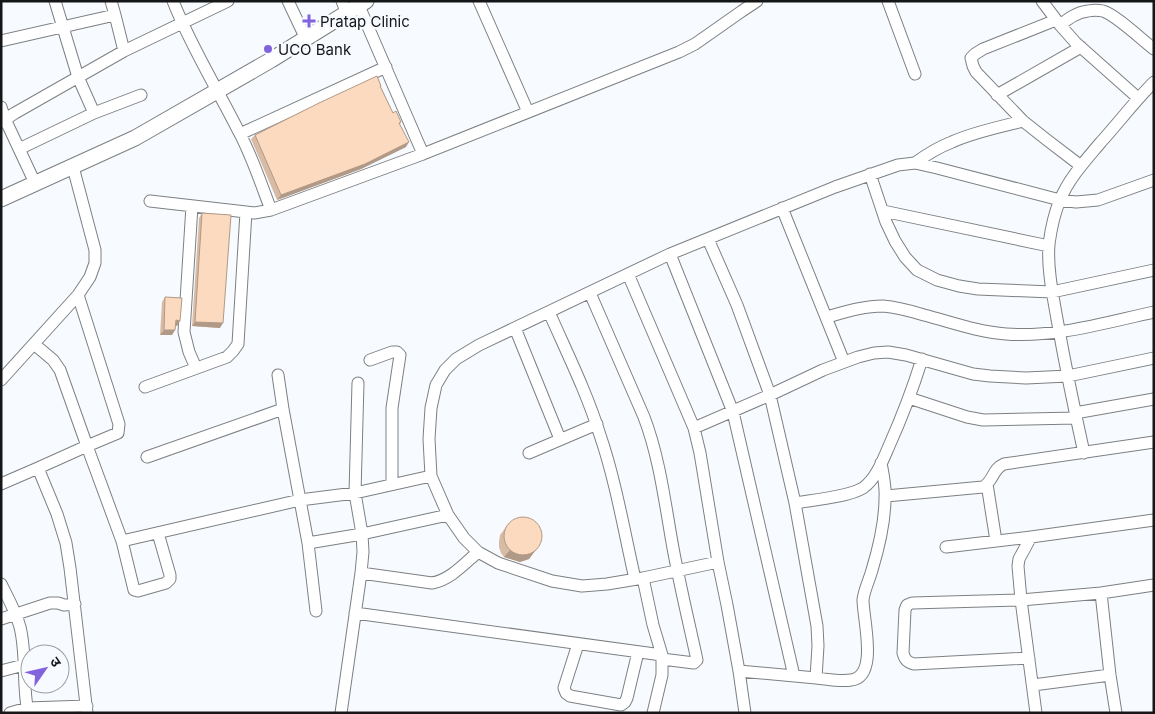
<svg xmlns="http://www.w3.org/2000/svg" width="1155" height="714" font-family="Inter,'Noto Sans Devanagari',sans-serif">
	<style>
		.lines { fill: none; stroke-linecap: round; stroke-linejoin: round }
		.minor-casing { stroke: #7d8083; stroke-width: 13 }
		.tertiary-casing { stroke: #7d8083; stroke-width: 17 }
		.minor { stroke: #fff; stroke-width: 11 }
		.tertiary { stroke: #fff; stroke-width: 15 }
		.wall { fill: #d8bba4 }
		.shaded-wall { fill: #b09986 }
		.building { fill: #fbdabf; stroke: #b09986 }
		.poi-dot { fill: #8362dd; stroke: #f7fafe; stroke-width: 2 }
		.labels { text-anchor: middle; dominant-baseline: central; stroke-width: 5; stroke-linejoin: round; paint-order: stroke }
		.poi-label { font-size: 15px; fill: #141617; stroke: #f7fafe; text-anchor: start }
	</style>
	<rect width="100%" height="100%" fill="#f7fafe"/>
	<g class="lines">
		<defs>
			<path id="minor" d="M 111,1 L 115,15
				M 173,1 C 191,47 217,88 239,132 C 252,156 261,184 271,210 L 423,154 L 679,52 L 695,44 L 742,11 L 757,1
				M 288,1 L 306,39
				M 342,1 L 347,14
				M 479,1 L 528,112
				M 888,1 L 915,74
				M 1042,1 L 1060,25 L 1075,42 L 1138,98
				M 359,6 L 423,154
				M 1056,20 L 983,49 L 975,54 L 971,58 L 973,66 L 976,72 L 1023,121 L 1047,140 L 1081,166
				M 1060,25 C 1068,19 1077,12 1088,11 C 1093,10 1098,10 1103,11 C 1116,15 1142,40 1154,49
				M 1,41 L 115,15 L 124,51
				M 997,95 L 1081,47
				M 1,107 L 5,119 L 35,183
				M 94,113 L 141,95
				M 1,122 L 15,113 L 124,51 L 228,1
				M 240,134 L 386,67
				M 19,149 L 94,113 L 78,77 L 55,1
				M 915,163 C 926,155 939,147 952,142 C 974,132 1000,127 1023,121
				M 870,174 L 886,222 L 895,241 L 905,257 L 917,270 L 937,280 L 959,286 L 978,289 L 1052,292 L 1154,270
				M 150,201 L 246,212 L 254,213 L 271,210
				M 192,206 L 184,332 L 189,352 L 196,368
				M 782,208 L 844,362
				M 883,211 L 1049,246
				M 708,239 L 737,305 L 770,395 L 795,503 L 817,626 L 818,646 L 816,678 C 827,679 840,682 851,680 C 879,677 863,619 863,600 C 864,590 869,581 872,570 C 879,547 885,522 885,498 C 886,486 883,474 881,463
				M 670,254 L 733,412 L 794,676
				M 628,274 L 694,428 L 700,453 L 718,562 L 727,605 L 739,671 L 745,713
				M 590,293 L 644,417 C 660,459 665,504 673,548 C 680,586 689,623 697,660 L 694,663 L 662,659
				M 78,295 L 119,424 L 118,433 L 87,446 L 122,541 L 134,590 L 138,591 L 166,583 L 170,579 L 170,575 L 158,533
				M 549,312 C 567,353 587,393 600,435 C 616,482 624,531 635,579
				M 827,317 C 845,312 864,306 883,306 C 897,307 911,311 924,315 C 951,322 978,332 1006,334 C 1055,338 1107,322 1154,312
				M 515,328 L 560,439
				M 34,344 L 53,360 L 60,370 L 87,446 L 38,468
				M 370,360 L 392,352 L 397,352 L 400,355 L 392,408 L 392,484
				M 278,375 L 283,409 L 308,543 L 316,611
				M 1,380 L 78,295 L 90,277 L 95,263 L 95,250 L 73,167
				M 145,387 L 227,357 L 233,351 L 238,344 L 246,212
				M 909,398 L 967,417 L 983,420 L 1076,418
				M 1075,413 L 1154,399
				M 694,428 L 770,395 L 823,370 L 858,357 L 874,353 L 888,352 L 906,355 L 973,374 L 990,376 L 1026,378 L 1068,376 L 1154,358
				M 529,453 L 597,424
				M 1084,453 C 1074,408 1065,364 1057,319 C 1053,296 1047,268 1049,244 C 1051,229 1054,214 1060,200 C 1069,178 1086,160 1101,142 C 1119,122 1135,101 1154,82
				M 147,457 L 283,409
				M 1,484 L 38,468 L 57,514 L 66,543 L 70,568 L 87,713
				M 987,484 L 996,541
				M 886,496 L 983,487 C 994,481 992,469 1004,464 L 1154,442
				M 795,503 C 813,500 848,497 863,488 C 876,479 883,460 889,446 C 902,417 913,388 922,359
				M 1031,537 L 1019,559 L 1018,566 L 1021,600 L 1036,713
				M 122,541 L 300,500 L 355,493 L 431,476
				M 308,543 L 362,534 L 355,493 L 358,383
				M 946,547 L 1031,537 L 1154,520
				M 718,562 L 643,578 L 607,584 L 582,586 L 552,581 L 498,563 L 478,552 L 464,538 L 448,515 L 431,476 L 429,439 L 431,408 L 436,385 L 445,370 L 456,359 L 479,345 L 670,254 L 835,187 L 898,165 L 915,163 L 937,168 L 1060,200 L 1076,202 L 1098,200 L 1154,180
				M 361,573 L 432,583 C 450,580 464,564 478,552
				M 643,578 L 653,625 L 662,655 L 662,675 L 653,713
				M 1,584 C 8,598 16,612 20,627 C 27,655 22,684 28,713
				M 1101,593 L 1110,675 L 1116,713
				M 355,613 L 662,655
				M 1,619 L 50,603 L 58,603 L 64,605 L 75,604
				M 578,644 L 564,688 L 566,693 L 570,696 L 621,705 L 625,702 L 627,698 L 638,652
				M 1029,658 L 914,664 C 907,662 905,660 903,653 L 905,610 L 907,605 L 912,603 L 1021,600 L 1101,593 L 1154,585
				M 1,671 L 24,665
				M 739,671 L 816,678
				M 1033,685 L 1110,675
				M 10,713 L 27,708 L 87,706
				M 341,713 L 361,573 L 363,552 L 362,534 L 448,515"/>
			<path id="tertiary" d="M 1,199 L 135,138 L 271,60 L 366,1"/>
		</defs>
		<use href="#minor" class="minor-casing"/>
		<use href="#tertiary" class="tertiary-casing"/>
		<use href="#minor" class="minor"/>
		<use href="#tertiary" class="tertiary"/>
	</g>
	<path class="wall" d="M 381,86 L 381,87 L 393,113 L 401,122 L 400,124 L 406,147 L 361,169 L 277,200 L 251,139 L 255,135 Z
		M 202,213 L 220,328 L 192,326 L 199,218 Z
		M 165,297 L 177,326 L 175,325 L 175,330 L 172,335 L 160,335 L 162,302 Z
		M 509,523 L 538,547 L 529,559 L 520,562 L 504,557 L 501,553 L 499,547 L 499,541 L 500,535 Z"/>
	<path class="shaded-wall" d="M 409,142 L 406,147 L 361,169 L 277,200 L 281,195 Z
		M 176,320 L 180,321 L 177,326 L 172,325 Z
		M 195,322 L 223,323 L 220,328 L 192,326 Z
		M 164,330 L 175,330 L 172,335 L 160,335 Z
		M 538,547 L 529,559 L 520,562 L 504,557 L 510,550 Z"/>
	<path class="building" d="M 377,76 L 381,86 L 380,86 L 393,113 L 396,111 L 401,122 L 399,123 L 409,142 L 365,164 L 281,195 L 255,135 L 319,103 Z
		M 202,213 L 231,215 L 223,323 L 195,322 Z
		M 165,297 L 182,298 L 180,321 L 176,320 L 175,330 L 164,330 Z
		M504 536a19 19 0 1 1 38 0a19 19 0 1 1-38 0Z"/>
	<g class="poi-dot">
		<path d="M306.5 13.5h5v5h5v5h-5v5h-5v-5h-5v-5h5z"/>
		<circle cx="268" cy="49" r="5"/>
	</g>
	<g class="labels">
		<g class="poi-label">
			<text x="320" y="21">Pratap Clinic</text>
			<text x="278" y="49">UCO Bank</text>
		</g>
	</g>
	<rect width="1155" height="714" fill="none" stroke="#141617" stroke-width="5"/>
	<g transform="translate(45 669) rotate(56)"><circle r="24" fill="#f7fafe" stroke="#9c9fa2"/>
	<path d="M0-4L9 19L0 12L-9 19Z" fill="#8362dd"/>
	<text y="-8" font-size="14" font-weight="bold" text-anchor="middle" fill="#141617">उ</text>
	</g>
</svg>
